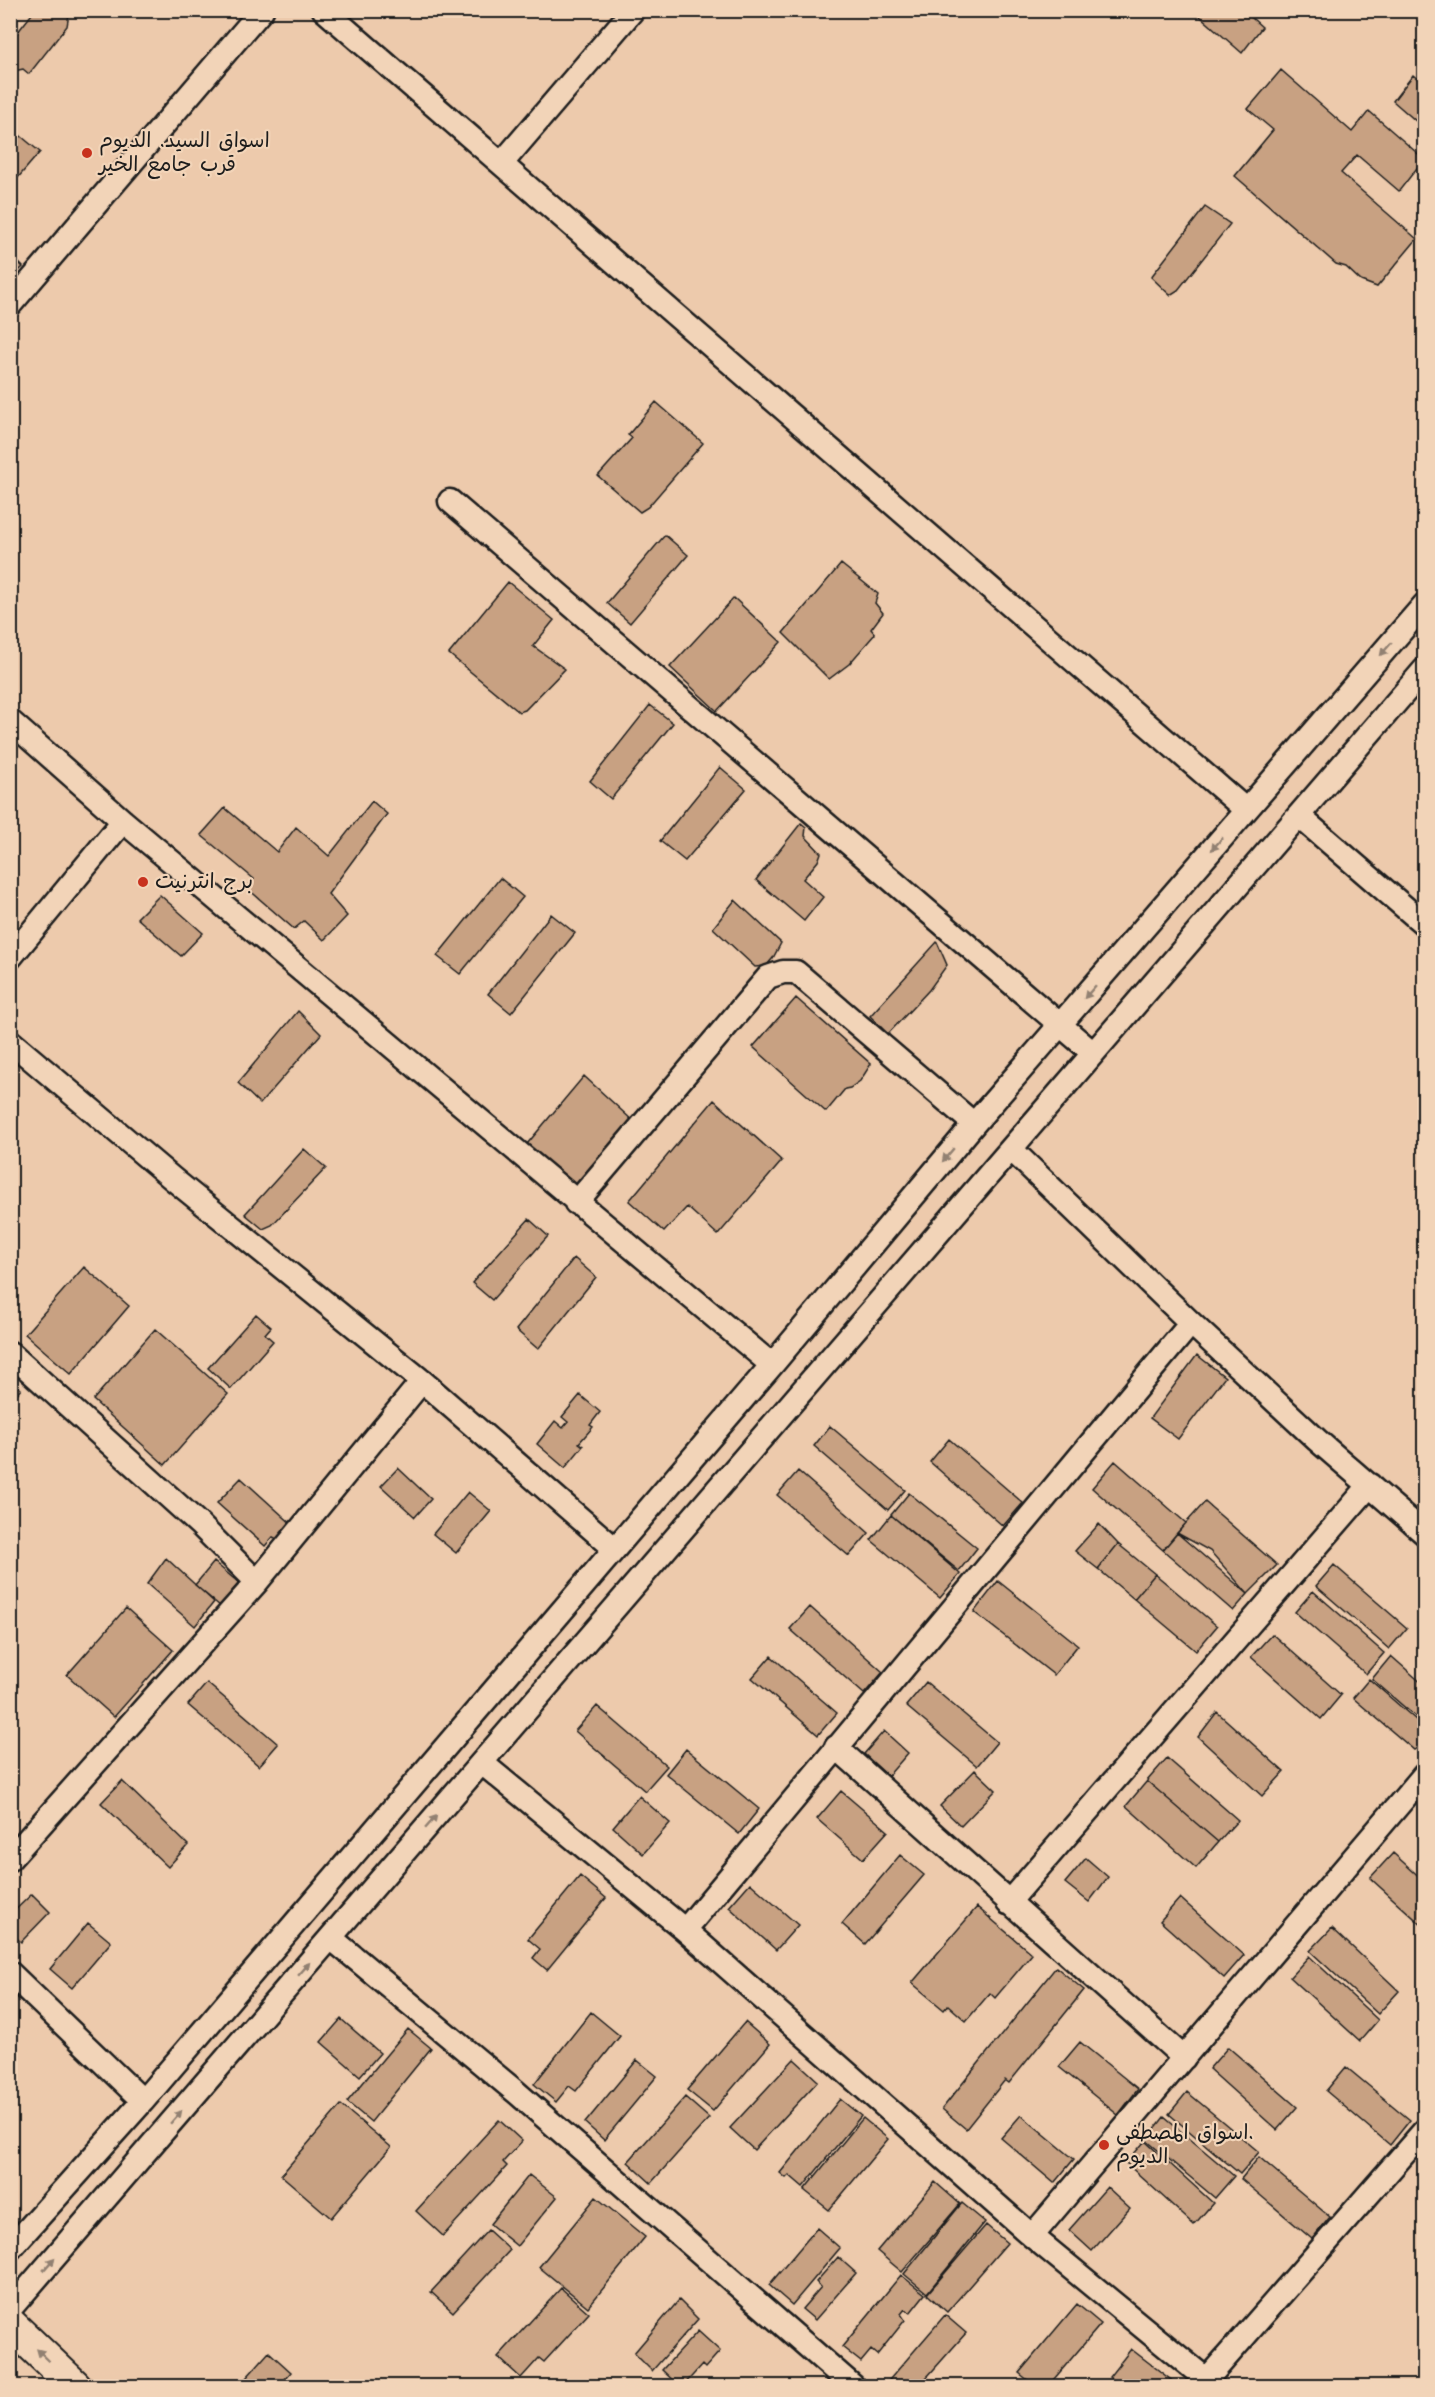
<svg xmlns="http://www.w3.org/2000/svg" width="1435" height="2397" font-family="Kalam,'Playpen Sans Arabic',sans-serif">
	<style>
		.building { fill: #c8a182; stroke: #1c1c1c; stroke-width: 1.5 }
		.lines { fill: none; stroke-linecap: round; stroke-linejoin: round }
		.minor-casing { stroke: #1c1c1c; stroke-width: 27 }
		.secondary-casing { stroke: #1c1c1c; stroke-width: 36 }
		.minor { stroke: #f2d4b8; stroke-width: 22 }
		.secondary { stroke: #f2d4b8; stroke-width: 32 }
		.oneway { fill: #928172 }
		.poi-dot { fill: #c8321e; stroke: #f2d4b8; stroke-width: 2 }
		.labels { text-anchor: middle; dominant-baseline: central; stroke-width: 4.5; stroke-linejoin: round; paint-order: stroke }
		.poi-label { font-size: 21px; fill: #1c1c1c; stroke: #f2d4b8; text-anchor: start }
	</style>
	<rect width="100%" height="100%" fill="#edcaac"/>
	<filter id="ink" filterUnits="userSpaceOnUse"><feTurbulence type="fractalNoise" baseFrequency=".0167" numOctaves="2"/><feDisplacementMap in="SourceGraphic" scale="12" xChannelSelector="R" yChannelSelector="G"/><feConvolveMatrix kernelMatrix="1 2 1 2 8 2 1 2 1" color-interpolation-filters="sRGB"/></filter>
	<g filter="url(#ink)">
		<path class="building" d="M 35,10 L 64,10 L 69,14 L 67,26 L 29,74 L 23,69 L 14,71 L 10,42 Z
			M 1193,10 L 1243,10 L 1262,27 L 1242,53 Z
			M 1281,70 L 1352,132 L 1369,111 L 1424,159 L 1399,191 L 1357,155 L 1341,173 L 1417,239 L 1377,287 L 1361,281 L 1346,267 L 1336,264 L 1235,176 L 1273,130 L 1248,109 Z
			M 1413,75 L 1424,84 L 1424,128 L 1393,101 Z
			M 10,127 L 40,152 L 10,187 Z
			M 1205,207 L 1230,224 L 1178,290 L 1170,295 L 1151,277 Z
			M 10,254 L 23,267 L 10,279 Z
			M 656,402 L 703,443 L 648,507 L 640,512 L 598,476 L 632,438 L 628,435 Z
			M 665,535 L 688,555 L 630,623 L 607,603 Z
			M 841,564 L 878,594 L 875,603 L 883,613 L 871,629 L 875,634 L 849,664 L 829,679 L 783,633 Z
			M 508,582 L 554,620 L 533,646 L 565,669 L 525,710 L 519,712 L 449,654 Z
			M 734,598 L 781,642 L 717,711 L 670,667 Z
			M 650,705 L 673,723 L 611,799 L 590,781 Z
			M 720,767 L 746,789 L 685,861 L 660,841 Z
			M 372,801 L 387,814 L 328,894 L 347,916 L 324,940 L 304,921 L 294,929 L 247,888 L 254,879 L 201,835 L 225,808 L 277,852 L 296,827 L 329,856 Z
			M 801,823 L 806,827 L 805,836 L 821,853 L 818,861 L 803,879 L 823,897 L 804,921 L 756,880 Z
			M 500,878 L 523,897 L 460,974 L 437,956 Z
			M 160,895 L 203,933 L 181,956 L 137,918 Z
			M 735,900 L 781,943 L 773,958 L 766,966 L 755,967 L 713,928 Z
			M 551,914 L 575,933 L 511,1013 L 488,994 Z
			M 937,942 L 947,965 L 929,990 L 888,1034 L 870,1016 Z
			M 796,998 L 871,1064 L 860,1081 L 850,1088 L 845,1089 L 826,1112 L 753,1047 Z
			M 298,1011 L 321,1034 L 260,1104 L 238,1083 Z
			M 584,1076 L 633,1121 L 571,1192 L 522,1150 Z
			M 714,1100 L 782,1161 L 718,1235 L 687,1207 L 664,1232 L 629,1201 Z
			M 304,1149 L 326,1168 L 272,1225 L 263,1229 L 245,1214 Z
			M 529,1219 L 548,1236 L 492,1300 L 472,1283 Z
			M 574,1258 L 596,1277 L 538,1349 L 516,1330 Z
			M 84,1267 L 129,1306 L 71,1374 L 25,1334 Z
			M 256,1314 L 271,1327 L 265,1334 L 273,1341 L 231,1389 L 208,1368 Z
			M 155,1329 L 228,1394 L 165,1465 L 93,1400 Z
			M 1197,1355 L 1225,1377 L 1178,1439 L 1150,1418 Z
			M 10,1380 L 21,1389 L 10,1402 Z
			M 580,1395 L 600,1412 L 590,1425 L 593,1427 L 579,1443 L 583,1446 L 565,1468 L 537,1444 L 555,1421 L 563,1428 L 568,1422 L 562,1417 Z
			M 830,1426 L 905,1490 L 888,1510 L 814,1446 Z
			M 949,1439 L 1023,1503 L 1003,1526 L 930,1462 Z
			M 1115,1461 L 1186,1523 L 1163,1550 L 1092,1488 Z
			M 398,1468 L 431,1499 L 415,1517 L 381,1486 Z
			M 798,1471 L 869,1533 L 849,1556 L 777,1495 Z
			M 241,1478 L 294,1526 L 281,1541 L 273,1537 L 265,1546 L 217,1503 Z
			M 468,1492 L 491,1511 L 456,1553 L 433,1534 Z
			M 909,1493 L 977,1548 L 959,1571 L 891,1515 Z
			M 1205,1502 L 1277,1565 L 1248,1594 L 1210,1551 L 1177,1533 Z
			M 891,1515 L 960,1574 L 940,1598 L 871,1540 Z
			M 1099,1524 L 1118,1544 L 1098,1569 L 1075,1551 Z
			M 1177,1533 L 1248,1594 L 1233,1611 L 1163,1550 Z
			M 1118,1544 L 1155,1574 L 1134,1599 L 1098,1569 Z
			M 166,1558 L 214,1602 L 195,1626 L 147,1584 Z
			M 214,1562 L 239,1583 L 220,1606 L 195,1585 Z
			M 1334,1565 L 1407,1628 L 1389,1649 L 1316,1586 Z
			M 1155,1574 L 1217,1626 L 1196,1651 L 1134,1599 Z
			M 998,1581 L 1078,1645 L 1054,1675 L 974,1612 Z
			M 1313,1591 L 1384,1653 L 1366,1674 L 1295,1612 Z
			M 810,1607 L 883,1672 L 864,1694 L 790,1629 Z
			M 126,1608 L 173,1650 L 114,1717 L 67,1675 Z
			M 1272,1634 L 1341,1695 L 1321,1719 L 1251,1657 Z
			M 771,1656 L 837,1713 L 818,1735 L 752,1678 Z
			M 1391,1656 L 1424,1685 L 1424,1724 L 1372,1679 Z
			M 1369,1679 L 1424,1727 L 1424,1743 L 1414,1750 L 1353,1698 Z
			M 926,1682 L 997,1742 L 977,1766 L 906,1706 Z
			M 207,1683 L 278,1744 L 259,1766 L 188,1705 Z
			M 597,1706 L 667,1766 L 645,1791 L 575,1731 Z
			M 1217,1712 L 1284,1772 L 1262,1796 L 1198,1737 Z
			M 884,1731 L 908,1753 L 888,1776 L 864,1754 Z
			M 686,1749 L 759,1809 L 739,1834 L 666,1774 Z
			M 1167,1758 L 1238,1820 L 1218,1842 L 1147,1781 Z
			M 975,1770 L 996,1790 L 961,1826 L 940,1806 Z
			M 122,1781 L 188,1845 L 168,1867 L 101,1803 Z
			M 1147,1781 L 1218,1842 L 1196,1868 L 1126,1806 Z
			M 841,1791 L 888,1831 L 863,1859 L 817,1819 Z
			M 639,1796 L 670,1823 L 643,1854 L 613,1827 Z
			M 1393,1853 L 1424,1881 L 1424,1927 L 1370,1878 Z
			M 900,1855 L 924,1875 L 865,1944 L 842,1924 Z
			M 1086,1858 L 1108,1877 L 1089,1902 L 1065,1883 Z
			M 580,1876 L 606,1898 L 547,1970 L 533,1958 L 540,1949 L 528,1939 Z
			M 750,1883 L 798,1925 L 776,1950 L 729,1907 Z
			M 32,1894 L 50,1912 L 21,1942 L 10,1932 L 10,1915 Z
			M 1180,1898 L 1244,1955 L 1224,1978 L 1160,1921 Z
			M 977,1907 L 1032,1954 L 995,1998 L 990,1993 L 966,2021 L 948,2005 L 944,2010 L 912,1983 Z
			M 88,1923 L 111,1942 L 72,1988 L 50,1969 Z
			M 1332,1928 L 1399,1991 L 1378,2014 L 1310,1951 Z
			M 1309,1956 L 1378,2020 L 1360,2041 L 1290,1977 Z
			M 1056,1967 L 1084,1990 L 1009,2083 L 1005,2080 L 966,2129 L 942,2109 Z
			M 591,2012 L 620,2036 L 576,2091 L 569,2086 L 556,2102 L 534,2084 Z
			M 341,2019 L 380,2053 L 360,2076 L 321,2042 Z
			M 745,2022 L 770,2044 L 713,2111 L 687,2090 Z
			M 408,2029 L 431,2048 L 371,2122 L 347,2102 Z
			M 1080,2042 L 1138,2089 L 1118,2115 L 1059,2067 Z
			M 1228,2047 L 1297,2107 L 1277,2130 L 1209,2069 Z
			M 794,2059 L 818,2081 L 754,2150 L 730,2128 Z
			M 637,2060 L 657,2076 L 604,2140 L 585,2123 Z
			M 1346,2067 L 1410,2120 L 1390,2145 L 1326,2091 Z
			M 1187,2092 L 1259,2152 L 1240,2174 L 1169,2114 Z
			M 685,2097 L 709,2118 L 651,2183 L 628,2162 Z
			M 840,2099 L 861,2116 L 803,2187 L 789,2175 L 786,2178 L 780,2173 Z
			M 341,2105 L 391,2147 L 331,2218 L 281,2175 Z
			M 1021,2115 L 1074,2159 L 1054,2183 L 1001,2138 Z
			M 1164,2117 L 1234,2176 L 1215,2198 L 1146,2140 Z
			M 863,2118 L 888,2139 L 829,2210 L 804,2190 Z
			M 499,2120 L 522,2141 L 503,2162 L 507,2166 L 443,2236 L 416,2211 Z
			M 1145,2141 L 1213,2203 L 1194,2225 L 1126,2163 Z
			M 1259,2157 L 1330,2217 L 1312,2239 L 1241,2179 Z
			M 529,2175 L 557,2197 L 517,2246 L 490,2224 Z
			M 935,2182 L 960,2204 L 902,2272 L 877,2251 Z
			M 1107,2187 L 1130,2208 L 1092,2251 L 1069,2230 Z
			M 596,2197 L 645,2237 L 588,2307 L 539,2267 Z
			M 962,2203 L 985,2222 L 927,2293 L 904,2274 Z
			M 986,2225 L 1007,2243 L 947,2312 L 927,2294 Z
			M 817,2228 L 840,2248 L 792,2305 L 769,2285 Z
			M 488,2230 L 510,2250 L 453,2312 L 431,2292 Z
			M 838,2257 L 856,2273 L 815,2320 L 802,2309 L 821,2287 L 816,2282 Z
			M 901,2275 L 925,2294 L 910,2313 L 905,2309 L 901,2314 L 905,2320 L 877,2355 L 871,2350 L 861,2362 L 842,2347 Z
			M 561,2288 L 589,2313 L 544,2362 L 539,2358 L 521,2378 L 498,2357 Z
			M 679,2300 L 698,2319 L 652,2371 L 634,2353 Z
			M 1077,2304 L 1101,2324 L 1048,2386 L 1035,2386 L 1019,2373 Z
			M 945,2315 L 966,2333 L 919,2386 L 884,2386 Z
			M 698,2331 L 720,2351 L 705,2368 L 702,2365 L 683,2386 L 679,2386 L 662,2370 Z
			M 1131,2349 L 1179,2386 L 1121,2386 L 1109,2377 Z
			M 269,2352 L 291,2372 L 279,2386 L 239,2386 Z"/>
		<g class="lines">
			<defs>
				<path id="minor" d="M 324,10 L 1246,810
					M 502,163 L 633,10
					M 10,305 L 262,10
					M 450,501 L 1093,1053
					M 10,721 L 123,821 L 772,1365
					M 1299,816 L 1424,924
					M 10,958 L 123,821
					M 10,1041 L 173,1179 L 422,1381 L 614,1548
					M 1011,1149 L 1191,1323 L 1317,1440 L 1424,1533
					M 576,1203 L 768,977 L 783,972 L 796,972 L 974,1124
					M 10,1353 L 199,1524 L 257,1582 L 422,1381
					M 836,1747 L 1184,2058
					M 482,1763 L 685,1930 L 1032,2236 L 1207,2380
					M 10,1859 L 257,1582
					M 1008,1903 L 1370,1485
					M 685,1930 L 1191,1323
					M 331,1938 L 516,2092 L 853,2386
					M 10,1973 L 143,2101
					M 1032,2236 L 1424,1775
					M 10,2249 L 143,2101 L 772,1365 L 974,1124 L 1424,605
					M 10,2309 L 1424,670
					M 1201,2386 L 1424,2131"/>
				<path id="secondary" d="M 10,2324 L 75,2386"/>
			</defs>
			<use href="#minor" class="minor-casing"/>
			<use href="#secondary" class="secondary-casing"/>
			<use href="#minor" class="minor"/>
			<use href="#secondary" class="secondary"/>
		</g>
		<defs><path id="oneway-solid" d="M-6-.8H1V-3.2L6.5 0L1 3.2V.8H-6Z" transform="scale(1.5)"/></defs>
		<g class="oneway">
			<use href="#oneway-solid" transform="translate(1386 649) rotate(131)"/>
			<use href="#oneway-solid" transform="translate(1217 844) rotate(131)"/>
			<use href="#oneway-solid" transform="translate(1090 992) rotate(131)"/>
			<use href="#oneway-solid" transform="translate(948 1155) rotate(130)"/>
			<use href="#oneway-solid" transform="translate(431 1822) rotate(-49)"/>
			<use href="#oneway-solid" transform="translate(304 1969) rotate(-49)"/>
			<use href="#oneway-solid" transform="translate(176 2117) rotate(-49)"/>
			<use href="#oneway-solid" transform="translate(49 2264) rotate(-49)"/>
			<use href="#oneway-solid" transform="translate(43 2355) rotate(-136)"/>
		</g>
	</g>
	<g class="poi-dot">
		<circle cx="87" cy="153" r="6"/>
		<circle cx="143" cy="882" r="6"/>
		<circle cx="1104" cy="2145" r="6"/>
	</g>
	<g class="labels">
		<g class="poi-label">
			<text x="99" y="141">اسواق السيد. الديوم<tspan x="99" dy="24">قرب جامع الخير</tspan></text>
			<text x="155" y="882">برج انترنيت</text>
			<text x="1116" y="2133">اسواق المصطفى.<tspan x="1116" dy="24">الديوم</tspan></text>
		</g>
	</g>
	<rect width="1435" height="2397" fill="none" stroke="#f2d4b8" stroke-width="36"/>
	<rect x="18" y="18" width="1399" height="2361" fill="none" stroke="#1c1c1c" stroke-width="2" filter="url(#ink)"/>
</svg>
